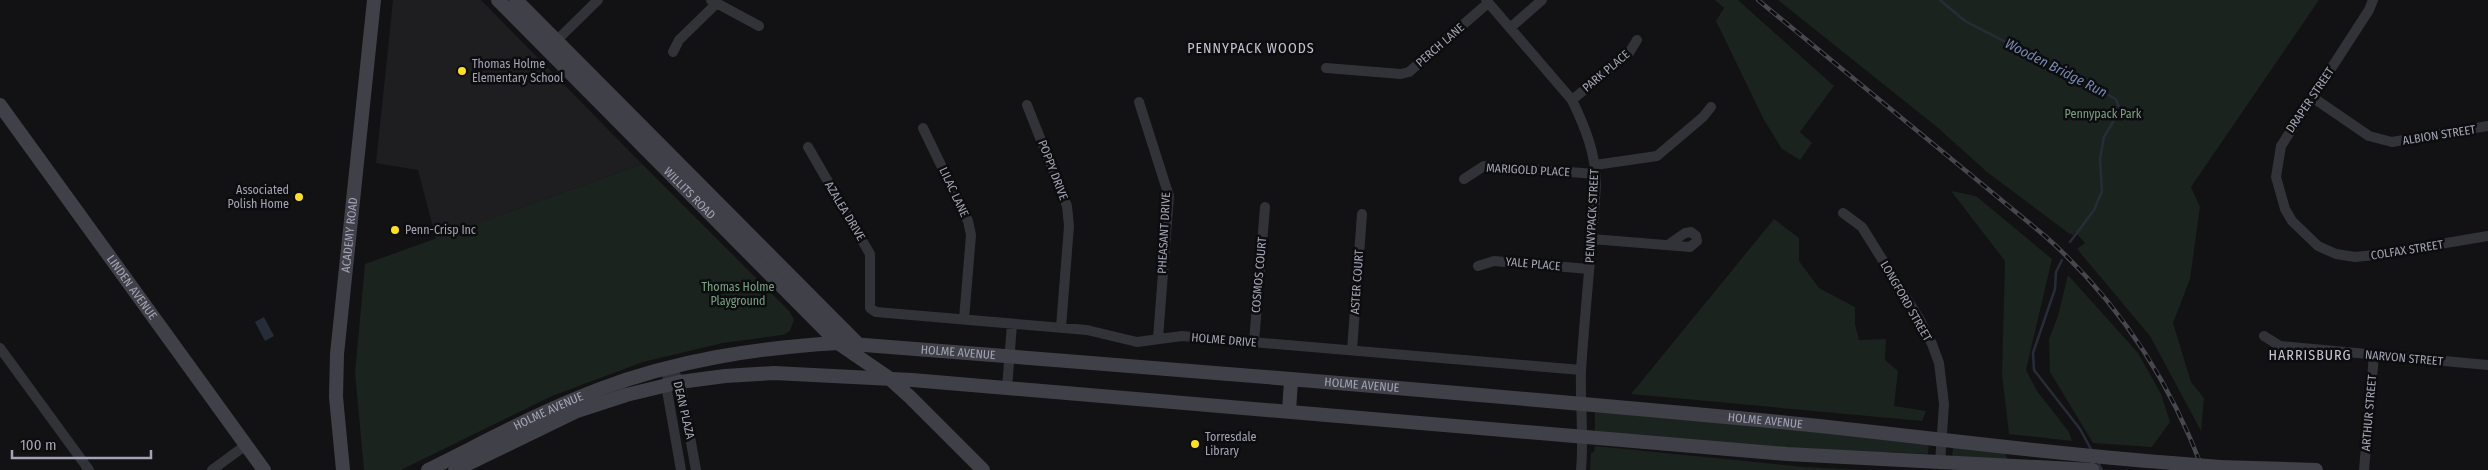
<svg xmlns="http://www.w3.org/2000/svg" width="2488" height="470" font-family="'Fira Sans Condensed',sans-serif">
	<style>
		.built { fill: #1e1d20 }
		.green { fill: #1b231e }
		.water { fill: #272d38 }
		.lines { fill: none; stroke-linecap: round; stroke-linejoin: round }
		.stream { stroke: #272d38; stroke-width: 2.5 }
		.street { stroke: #323239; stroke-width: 10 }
		.secondary { stroke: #404049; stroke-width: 14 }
		.rail-casing { stroke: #474750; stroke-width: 4.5 }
		.rail { stroke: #0d0c0e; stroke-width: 2.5; stroke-dasharray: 8; stroke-linecap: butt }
		.secondary-bridge { stroke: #404049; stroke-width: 14 }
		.poi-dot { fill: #ffe01e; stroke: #0d0c0e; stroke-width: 2 }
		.labels { text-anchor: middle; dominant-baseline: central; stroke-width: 5; stroke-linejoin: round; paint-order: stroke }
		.street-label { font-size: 12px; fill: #a2a4b5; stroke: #0d0c0e }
		.poi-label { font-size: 12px; fill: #a2a4b5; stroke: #0d0c0e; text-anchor: start }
		.park-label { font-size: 12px; fill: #77a282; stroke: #0d0c0e }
		.neighbourhood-label { font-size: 14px; letter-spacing: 1px; fill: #c3c4d1; stroke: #0d0c0e }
		.water-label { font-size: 14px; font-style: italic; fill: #758ab4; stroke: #0d0c0e }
	</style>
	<rect width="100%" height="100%" fill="#121113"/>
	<path class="built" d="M 393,0 L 481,0 L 642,164 L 436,239 L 418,170 L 376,163 Z"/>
	<path class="green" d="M 1715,0 L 1738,0 L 1834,86 L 1800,132 L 1812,143 L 1800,160 L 1782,149 L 1764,120 L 1716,21 L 1724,8 Z
		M 1778,0 L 2319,0 L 2191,187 L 2200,207 L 2190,279 L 2173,323 L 2191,382 L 2204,398 L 2201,431 L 2150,336 L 2077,249 L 2085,243 L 2075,232 L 2073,235 L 2067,232 L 1987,172 L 1937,127 Z
		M 642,164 L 790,312 L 794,320 L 790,331 L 783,335 L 723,343 L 643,362 L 552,396 L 401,470 L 364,470 L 355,373 L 365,264 Z
		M 1951,191 L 1976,196 L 2052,259 L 2026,370 L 2037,391 L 2069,432 L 2072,441 L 2009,434 L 2002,375 L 2005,261 Z
		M 1774,219 L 1799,238 L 1799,261 L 1819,288 L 1855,307 L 1855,324 L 1859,340 L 1886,339 L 1885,360 L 1898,371 L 1894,406 L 1926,411 L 1922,421 L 1631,394 Z
		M 2068,275 L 2138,353 L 2161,394 L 2170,422 L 2152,447 L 2093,443 L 2050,372 L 2049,339 L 2058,316 Z
		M 1595,412 L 1844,432 L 1929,443 L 1928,454 L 1886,452 L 1859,455 L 1595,432 Z
		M 1595,446 L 1804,467 L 1864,470 L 1590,470 L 1591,453 L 1594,452 Z
		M 1953,447 L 2005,453 L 2008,461 L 1952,459 Z"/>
	<path class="water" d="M 264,317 L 274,336 L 265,341 L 255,322 Z"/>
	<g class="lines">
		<path class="stream" d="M 1940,0 L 1965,21 L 2116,99 L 2120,110 L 2104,137 L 2100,159 L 2102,191 L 2094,210 L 2070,242
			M 2062,260 L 2056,272 L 2055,289 L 2033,353 L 2034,370 L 2080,429 L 2092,451
			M 2098,462 L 2102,470"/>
		<path class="street" d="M 711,0 L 759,26
			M 1486,0 L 1572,100 C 1585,127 1596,154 1596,184 C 1592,246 1585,309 1581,371 C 1580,404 1584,437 1581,470
			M 2373,0 L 2369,10 L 2281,146 L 2276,177 L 2285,209 L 2292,221 L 2318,246 L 2336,254 L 2355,257 L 2375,255 L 2488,236
			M 1510,28 L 1542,0
			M 552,45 L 598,0
			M 673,52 L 679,40 L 716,4
			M 1326,68 L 1401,74 L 1409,72 L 1488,3
			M 2312,97 L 2369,136 L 2392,142 L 2488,126
			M 1572,100 L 1629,53 L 1637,40
			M 1139,102 L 1169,196 L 1158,338
			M 1027,105 L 1067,206 L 1069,226 L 1061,327
			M 923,128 L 968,221 L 971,235 L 964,319
			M 808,147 L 870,254 L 870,308 L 876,312 L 1087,330 L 1137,342 L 1182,336 L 1581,370
			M 1595,165 L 1657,156 L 1703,117 L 1711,107
			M 1464,179 L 1484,166 L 1596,174
			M 1843,213 L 1862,227 L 1920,320 L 1932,344 L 1939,363 L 1944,404 L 1940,463
			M 1592,239 L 1690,247 L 1697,241 L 1696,236 L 1691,232 L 1685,233 L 1668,245
			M 1478,266 L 1494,261 L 1589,269
			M 2264,336 L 2280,346 L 2488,365
			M 1254,342 L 1265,207
			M 0,348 L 89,470
			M 1352,350 L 1362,214
			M 670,367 L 680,382 L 696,470
			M 670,367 L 666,385 L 681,470
			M 1007,388 L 1012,324
			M 212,470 L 246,445
			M 2364,470 L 2374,355"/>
		<g class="secondary">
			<path id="s1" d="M 498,0 L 838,343 L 889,378 L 910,397 L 983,470"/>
			<path d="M 516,0 L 860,346"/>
			<path id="s2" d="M 0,105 L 264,470"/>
			<path d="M 1289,411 L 1291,381"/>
			<path d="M 2220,467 L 2316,470"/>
			<path id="s3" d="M 343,470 L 336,397 L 337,354 L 374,0"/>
			<path id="s4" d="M 428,470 C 485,442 541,411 600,389 C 677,360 756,348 838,343 C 1149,367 1460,392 1770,421 C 1904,434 2038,453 2172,463"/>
			<path d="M 455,470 L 577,411 L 626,395 L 680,382 L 725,376 L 774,373 L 912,380 L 1787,454 L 2093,470"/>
		</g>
		<defs>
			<path id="rail" d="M 1758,0 L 2045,236 C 2118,301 2169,379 2203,470"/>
		</defs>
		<use href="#rail" class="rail-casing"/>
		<use href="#rail" class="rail"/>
		<path class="secondary-bridge" d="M 2172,463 L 2220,467"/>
	</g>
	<g class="poi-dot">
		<circle cx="462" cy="71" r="5"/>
		<circle cx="299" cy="197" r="5"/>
		<circle cx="395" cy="230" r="5"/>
		<circle cx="1195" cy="444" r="5"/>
	</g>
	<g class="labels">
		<g class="street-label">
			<text transform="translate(1440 45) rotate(-41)">PERCH LANE</text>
			<text transform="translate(1606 71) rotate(-40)">PARK PLACE</text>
			<text transform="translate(2310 100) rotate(-56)">DRAPER STREET</text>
			<text transform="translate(2439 135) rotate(-9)">ALBION STREET</text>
			<text transform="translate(1053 170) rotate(69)">POPPY DRIVE</text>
			<text transform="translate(1528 170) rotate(3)">MARIGOLD PLACE</text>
			<text transform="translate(954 192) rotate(65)">LILAC LANE</text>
			<text stroke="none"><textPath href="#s1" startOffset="272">WILLITS ROAD</textPath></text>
			<text transform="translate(845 211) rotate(59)">AZALEA DRIVE</text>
			<text transform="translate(1592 216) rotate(-87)">PENNYPACK STREET</text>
			<text transform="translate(1164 233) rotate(-87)">PHEASANT DRIVE</text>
			<text stroke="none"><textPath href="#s3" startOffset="236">ACADEMY ROAD</textPath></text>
			<text transform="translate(2407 250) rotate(-9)">COLFAX STREET</text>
			<text transform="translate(1533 264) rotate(5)">YALE PLACE</text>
			<text transform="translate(1259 275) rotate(-85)">COSMOS COURT</text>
			<text transform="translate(1357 282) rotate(-86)">ASTER COURT</text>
			<text stroke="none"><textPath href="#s2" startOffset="225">LINDEN AVENUE</textPath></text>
			<text transform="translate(1906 301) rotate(60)">LONGFORD STREET</text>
			<text transform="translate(1224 340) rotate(5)">HOLME DRIVE</text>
			<text stroke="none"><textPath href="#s4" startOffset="554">HOLME AVENUE</textPath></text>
			<text transform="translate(2404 358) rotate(5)">NARVON STREET</text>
			<text stroke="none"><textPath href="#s4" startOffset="959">HOLME AVENUE</textPath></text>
			<text transform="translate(684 410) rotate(77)">DEAN PLAZA</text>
			<text stroke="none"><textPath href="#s4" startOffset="134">HOLME AVENUE</textPath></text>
			<text transform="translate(2369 413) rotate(-85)">ARTHUR STREET</text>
			<text stroke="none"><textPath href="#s4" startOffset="1364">HOLME AVENUE</textPath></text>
		</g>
		<g class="poi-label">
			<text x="472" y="64">Thomas Holme<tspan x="472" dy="14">Elementary School</tspan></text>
			<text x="289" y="190" text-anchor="end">Associated<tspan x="289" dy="14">Polish Home</tspan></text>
			<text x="405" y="230">Penn-Crisp Inc</text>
			<text x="1205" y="437">Torresdale<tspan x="1205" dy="14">Library</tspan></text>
		</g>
		<g class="park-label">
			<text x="2103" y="114">Pennypack Park</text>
			<text x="738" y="287">Thomas Holme<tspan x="738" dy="14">Playground</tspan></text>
		</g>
		<g class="neighbourhood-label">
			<text x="1251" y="48">PENNYPACK WOODS</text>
			<text x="2310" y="355">HARRISBURG</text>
		</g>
		<g class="water-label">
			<text transform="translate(2056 68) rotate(27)">Wooden Bridge Run</text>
		</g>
	</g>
	<path d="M12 450v8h139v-8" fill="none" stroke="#a2a4b5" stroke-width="2.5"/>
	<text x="20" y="450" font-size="15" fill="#a2a4b5" stroke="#0d0c0e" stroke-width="4" paint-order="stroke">100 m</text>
</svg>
